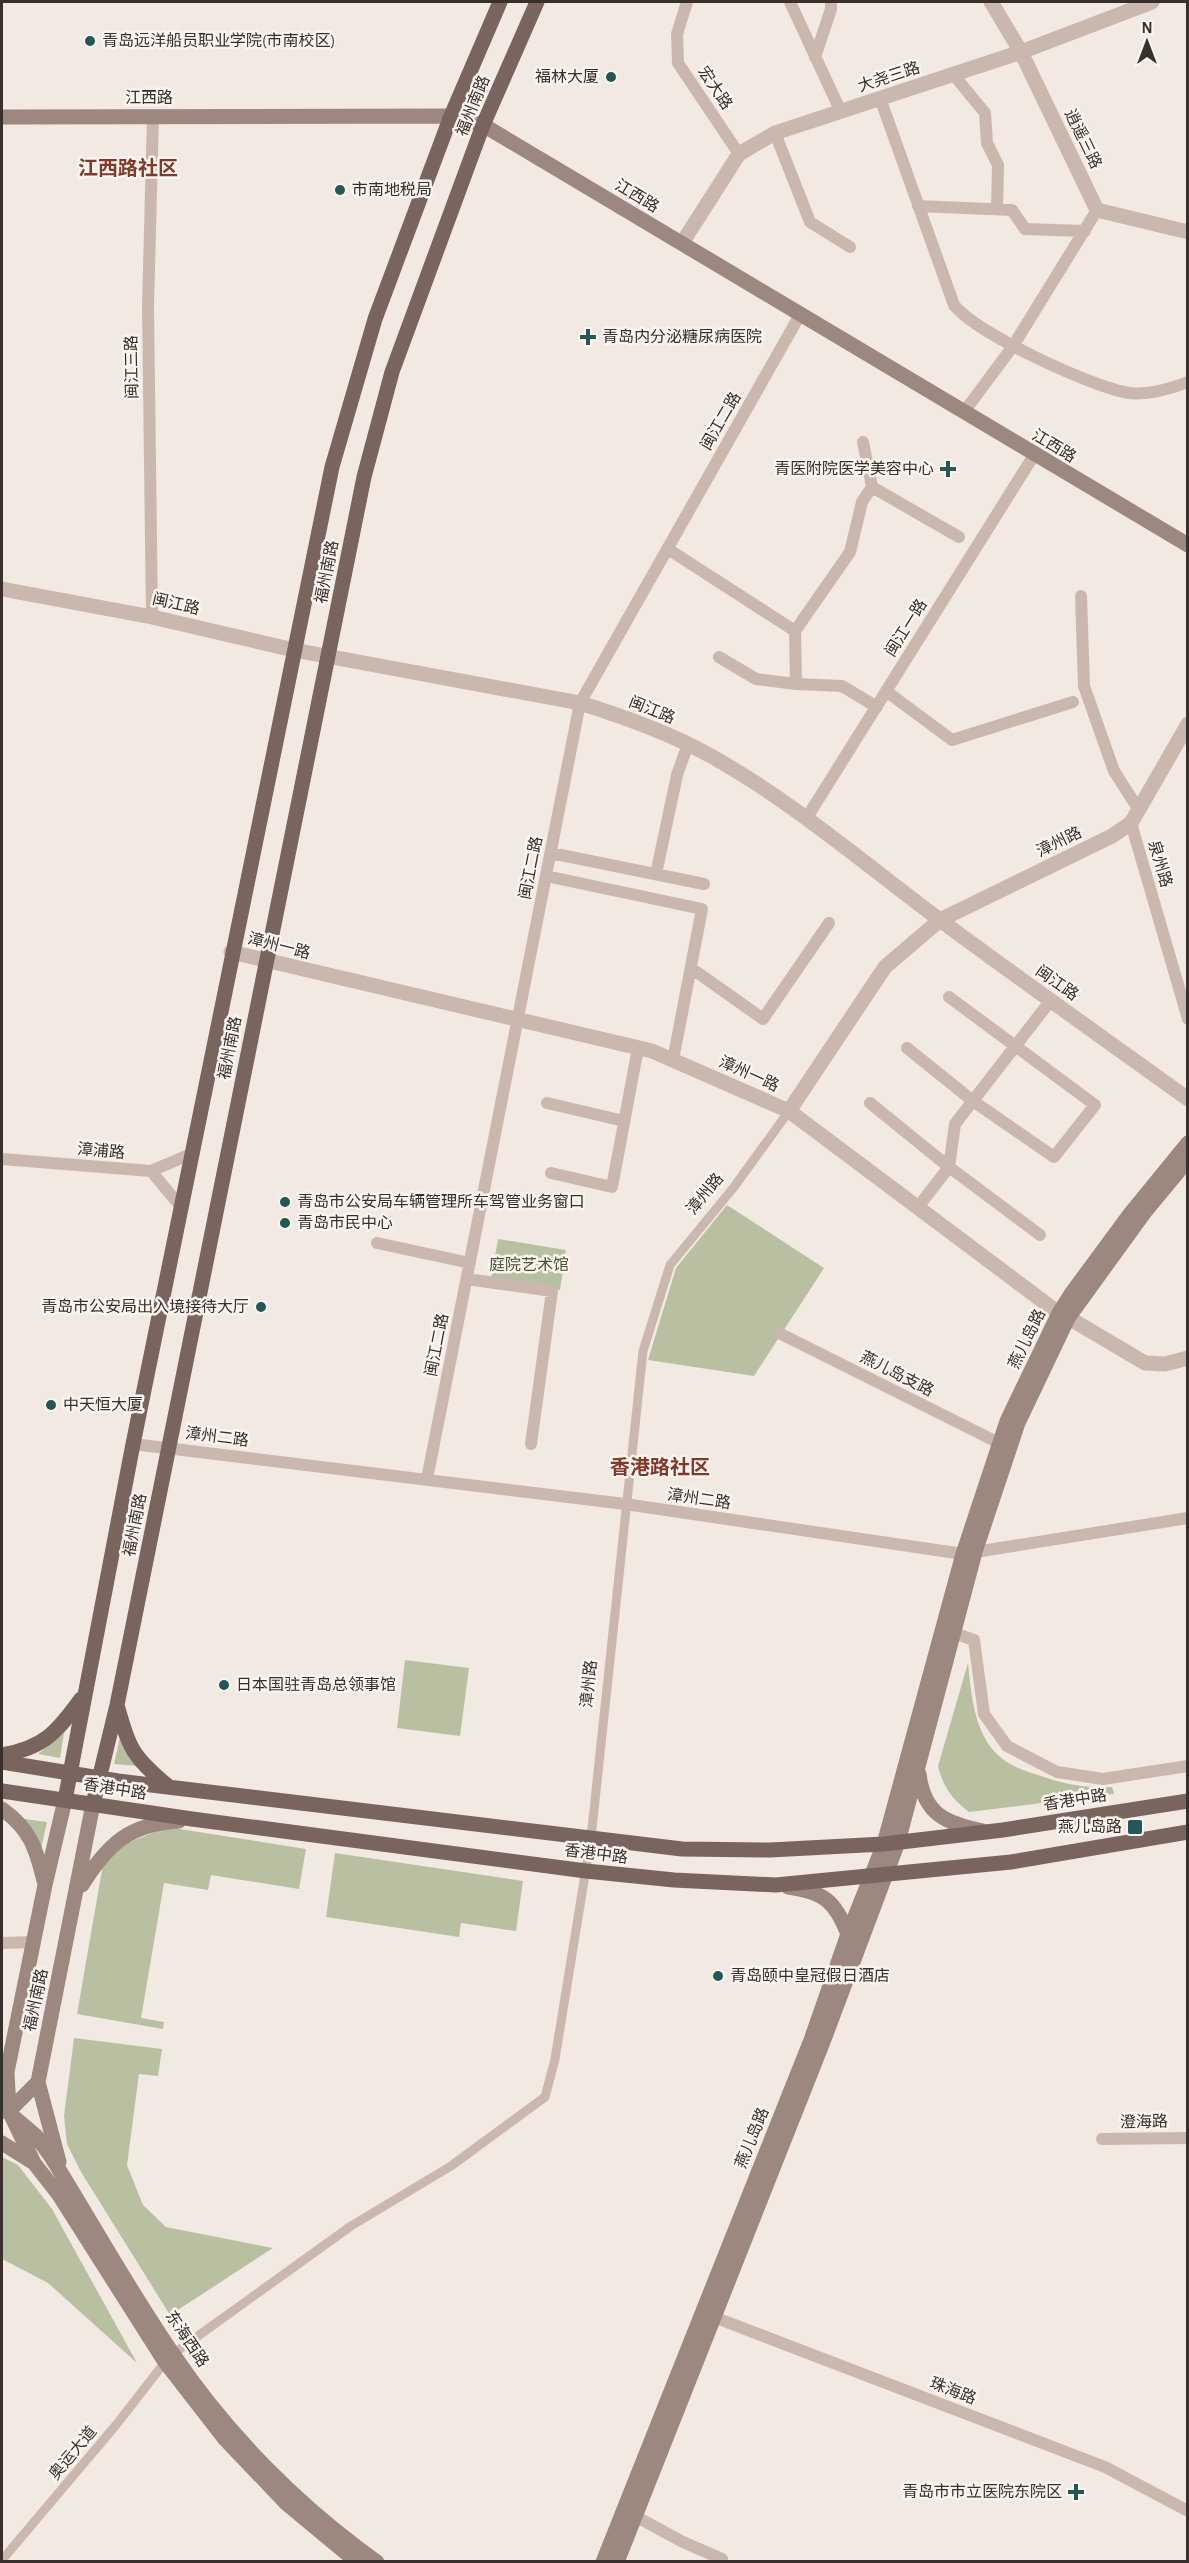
<svg xmlns="http://www.w3.org/2000/svg" width="1189" height="2563" font-family="'Alegreya Sans','Noto Sans SC',sans-serif">
	<style>
		.green { fill: #b9c0a2 }
		.lines { fill: none; stroke-linecap: round; stroke-linejoin: round }
		.pedestrian { stroke: #cab8ae; stroke-width: 9 }
		.minor { stroke: #cab8ae; stroke-width: 12 }
		.tertiary { stroke: #cab8ae; stroke-width: 15 }
		.secondary { stroke: #9d887f; stroke-width: 15 }
		.primary { stroke: #79655e; stroke-width: 15 }
		.poi-dot { fill: #245857; stroke: #faf3ee; stroke-width: 2 }
		.labels { text-anchor: middle; dominant-baseline: central; stroke-width: 5; stroke-linejoin: round; paint-order: stroke }
		.poi-label { font-size: 16px; fill: #392f2c; stroke: #faf3ee; text-anchor: start }
		.street-label { font-size: 16px; fill: #392f2c; stroke: #faf3ee }
		.park-label { font-size: 16px; fill: #4b5531; stroke: #faf3ee }
		.quarter-label { font-size: 20px; font-weight: bold; fill: #82382b; stroke: #faf3ee }
	</style>
	<rect width="100%" height="100%" fill="#f2e9e2"/>
	<path class="green" d="M 727,1205 L 824,1268 L 754,1376 L 648,1360 L 676,1268 Z
		M 498,1239 L 566,1250 L 560,1290 L 491,1279 Z
		M 405,1660 L 469,1668 L 460,1736 L 397,1728 Z
		M 968,1663 C 971,1693 974,1733 998,1755 C 1010,1767 1028,1772 1044,1777 C 1067,1785 1088,1788 1112,1787 L 1114,1794 L 969,1812 C 952,1799 943,1787 938,1766 Z
		M 64,1733 L 60,1758 L 38,1754 Z
		M 120,1737 L 137,1766 L 114,1764 Z
		M 17,1818 L 47,1822 L 39,1858 Z
		M 167,1827 L 306,1849 L 299,1889 L 211,1875 L 208,1890 L 164,1883 L 141,2018 L 164,2022 L 163,2029 L 77,2014 L 103,1864 L 125,1844 Z
		M 335,1853 L 523,1881 L 516,1931 L 461,1923 L 459,1937 L 326,1917 Z
		M 74,2038 L 162,2049 L 158,2076 L 139,2074 L 127,2165 L 143,2205 L 166,2227 L 273,2248 L 170,2315 L 81,2172 L 67,2144 L 64,2116 Z
		M 2,2157 L 18,2165 L 52,2209 L 137,2363 L 48,2283 L 2,2259 Z"/>
	<g class="lines">
		<path class="pedestrian" d="M 173,2354 L 351,2226 L 451,2166 L 545,2097 L 555,2059 L 591,1838 L 643,1351 L 670,1265 L 734,1187 L 789,1111
			M 2,2560 L 116,2425 L 165,2362"/>
		<path class="minor" d="M 687,2 L 677,34 L 678,63 L 739,154
			M 790,2 L 841,112
			M 815,57 L 831,9 L 831,2
			M 953,74 L 985,113 L 987,143 L 998,165 L 997,209
			M 880,98 L 954,305 C 977,334 1092,387 1129,393 C 1148,395 1170,389 1188,382
			M 775,133 L 810,222 L 850,247
			M 918,206 L 1012,210 L 1025,229 L 1085,231
			M 964,412 L 1013,346 L 1097,210
			M 872,487 L 959,537
			M 668,549 L 795,631 L 850,552 L 862,502 L 872,487 L 863,442
			M 1081,596 L 1084,686 L 1114,771 L 1139,810
			M 152,617 L 148,307 L 153,116
			M 719,657 L 756,679 L 796,684 L 795,631
			M 796,684 L 842,686 L 877,707
			M 886,691 L 952,740 L 1073,702
			M 806,819 L 1034,455
			M 1131,823 L 1188,1019
			M 551,853 L 704,884
			M 656,874 L 677,775 L 688,744
			M 546,876 L 702,909 L 673,1060
			M 691,968 L 763,1019 L 829,923
			M 907,1048 L 973,1101 L 1054,1157 L 1095,1105 L 949,997
			M 547,1103 L 624,1121
			M 870,1103 L 949,1167 L 1040,1235
			M 2,1159 L 151,1171 L 181,1207
			M 151,1171 L 191,1154
			M 551,1173 L 612,1187 L 638,1048
			M 918,1207 L 949,1167 L 955,1124 L 1051,1000
			M 377,1243 L 470,1263
			M 467,1279 L 552,1291 L 531,1444
			M 781,1334 L 999,1443
			M 133,1444 L 625,1504 L 963,1554 L 1188,1518
			M 427,1479 L 580,703 L 801,313
			M 954,1633 L 974,1640 L 984,1714 L 1007,1746 L 1057,1772 L 1103,1779 L 1188,1766
			M 2,1943 L 33,1942
			M 1102,2139 L 1188,2138
			M 706,2314 L 1105,2467 L 1188,2511
			M 635,2516 L 683,2542 L 722,2559 L 721,2562"/>
		<path class="tertiary" d="M 991,2 L 1021,52 L 1097,210 L 1188,232
			M 682,243 L 739,154 L 775,133 L 1021,52 L 1152,2
			M 2,589 L 152,617 L 294,650 L 580,703 C 625,717 670,733 711,756 C 793,802 865,864 940,920 C 1022,981 1105,1039 1188,1099
			M 231,952 L 652,1051 L 789,1111 L 1052,1308 L 1145,1363 L 1165,1364 L 1188,1358
			M 789,1111 L 885,967 L 940,920 L 1112,836 L 1131,823 L 1188,724"/>
		<path class="secondary" d="M 2,117 L 451,116 L 483,125 L 1188,545
			M 919,1774 C 924,1815 946,1823 983,1831
			M 2,1809 C 30,1829 36,1848 44,1881
			M 82,1885 C 108,1844 129,1824 179,1821
			M 788,1887 C 824,1892 835,1901 848,1934
			M 38,2082 L 59,2162
			M 2,2107 L 36,2136 L 50,2155 C 91,2221 129,2290 173,2354 C 227,2434 298,2506 377,2562
			M 4,2111 L 9,2111 L 38,2082 L 93,1804
			M 2,2143 L 34,2163 L 59,2195 L 165,2362 L 224,2438 L 287,2504 L 357,2562
			M 34,2163 L 9,2111 L 7,2072 L 45,1885 L 65,1800
			M 603,2562 L 811,2040 L 848,1934 L 884,1844 L 963,1554 L 1007,1421 L 1059,1313 L 1071,1294 L 1130,1214 L 1188,1143
			M 617,2562 L 823,2042 L 898,1842 L 975,1552 L 1018,1423 L 1068,1318 L 1144,1213 L 1188,1160"/>
		<path class="primary" d="M 117,1705 C 130,1750 132,1756 168,1786
			M 2,1755 C 44,1748 57,1732 81,1699
			M 2,1762 L 118,1781 L 682,1849 L 770,1850 L 884,1844 L 1003,1830 L 1188,1801
			M 2,1791 L 192,1819 L 586,1871 L 674,1880 L 776,1885 L 1011,1862 L 1188,1832
			M 65,1800 L 133,1444 L 332,467 L 375,319 L 451,116 L 500,2
			M 93,1804 L 117,1705 L 364,477 L 392,372 L 483,125 L 537,2"/>
	</g>
	<g class="poi-dot">
		<circle cx="90" cy="41" r="6"/>
		<circle cx="611" cy="77" r="6"/>
		<circle cx="340" cy="190" r="6"/>
		<path d="M585 328h6v6h6v6h-6v6h-6v-6h-6v-6h6z"/>
		<path d="M945 460h6v6h6v6h-6v6h-6v-6h-6v-6h6z"/>
		<circle cx="285" cy="1202" r="6"/>
		<circle cx="285" cy="1223" r="6"/>
		<circle cx="261" cy="1307" r="6"/>
		<circle cx="51" cy="1405" r="6"/>
		<circle cx="224" cy="1685" r="6"/>
		<rect x="1127" y="1819" width="16" height="16" rx="3"/>
		<circle cx="718" cy="1976" r="6"/>
		<path d="M1073 2483h6v6h6v6h-6v6h-6v-6h-6v-6h6z"/>
	</g>
	<g class="labels">
		<g class="poi-label">
			<text x="102" y="41">青岛远洋船员职业学院(市南校区)</text>
			<text x="599" y="77" text-anchor="end">福林大厦</text>
			<text x="352" y="190">市南地税局</text>
			<text x="602" y="337">青岛内分泌糖尿病医院</text>
			<text x="934" y="469" text-anchor="end">青医附院医学美容中心</text>
			<text x="297" y="1202">青岛市公安局车辆管理所车驾管业务窗口</text>
			<text x="297" y="1223">青岛市民中心</text>
			<text x="249" y="1307" text-anchor="end">青岛市公安局出入境接待大厅</text>
			<text x="63" y="1405">中天恒大厦</text>
			<text x="236" y="1685">日本国驻青岛总领事馆</text>
			<text x="1122" y="1827" text-anchor="end">燕儿岛路</text>
			<text x="730" y="1976">青岛颐中皇冠假日酒店</text>
			<text x="1062" y="2492" text-anchor="end">青岛市市立医院东院区</text>
		</g>
		<g class="street-label">
			<text transform="translate(889 77) rotate(-18)">大尧三路</text>
			<text transform="translate(715 88) rotate(56)">宏大路</text>
			<text x="149" y="98">江西路</text>
			<text transform="translate(473 106) rotate(-68)">福州南路</text>
			<text transform="translate(1083 139) rotate(64)">逍遥三路</text>
			<text transform="translate(637 196) rotate(31)">江西路</text>
			<text transform="translate(132 367) rotate(-91)">闽江三路</text>
			<text transform="translate(721 421) rotate(-60)">闽江二路</text>
			<text transform="translate(1054 446) rotate(31)">江西路</text>
			<text transform="translate(327 572) rotate(-79)">福州南路</text>
			<text transform="translate(176 604) rotate(13)">闽江路</text>
			<text transform="translate(906 628) rotate(-58)">闽江一路</text>
			<text transform="translate(652 710) rotate(22)">闽江路</text>
			<text transform="translate(1059 842) rotate(-26)">漳州路</text>
			<text transform="translate(1160 864) rotate(74)">泉州路</text>
			<text transform="translate(531 868) rotate(-79)">闽江二路</text>
			<text transform="translate(279 946) rotate(14)">漳州一路</text>
			<text transform="translate(1057 983) rotate(35)">闽江路</text>
			<text transform="translate(230 1048) rotate(-79)">福州南路</text>
			<text transform="translate(749 1074) rotate(24)">漳州一路</text>
			<text transform="translate(101 1151) rotate(5)">漳浦路</text>
			<text transform="translate(705 1194) rotate(-51)">漳州路</text>
			<text transform="translate(1027 1339) rotate(-64)">燕儿岛路</text>
			<text transform="translate(437 1345) rotate(-79)">闽江二路</text>
			<text transform="translate(897 1374) rotate(27)">燕儿岛支路</text>
			<text transform="translate(217 1437) rotate(7)">漳州二路</text>
			<text transform="translate(699 1499) rotate(8)">漳州二路</text>
			<text transform="translate(135 1525) rotate(-79)">福州南路</text>
			<text transform="translate(589 1684) rotate(-84)">漳州路</text>
			<text transform="translate(115 1789) rotate(9)">香港中路</text>
			<text transform="translate(1075 1800) rotate(-9)">香港中路</text>
			<text transform="translate(596 1854) rotate(7)">香港中路</text>
			<text transform="translate(36 2000) rotate(-78)">福州南路</text>
			<text transform="translate(1144 2122) rotate(-1)">澄海路</text>
			<text transform="translate(752 2138) rotate(-68)">燕儿岛路</text>
			<text transform="translate(187 2339) rotate(56)">东海西路</text>
			<text transform="translate(953 2391) rotate(21)">珠海路</text>
			<text transform="translate(73 2453) rotate(-50)">奥运大道</text>
		</g>
		<g class="park-label">
			<text x="529" y="1265">庭院艺术馆</text>
		</g>
		<g class="quarter-label">
			<text x="128" y="169">江西路社区</text>
			<text x="660" y="1468">香港路社区</text>
		</g>
	</g>
	<rect width="1189" height="2563" fill="none" stroke="#392f2c" stroke-width="6"/>
	<g transform="translate(1147 42)" stroke="#faf3ee" stroke-width="4.5" paint-order="stroke">
	<path d="M0-4.5L10 22L0 15L-10 22Z" fill="#392f2c"/>
	<text y="-9" font-size="16" font-weight="bold" text-anchor="middle" fill="#392f2c">N</text>
	</g>
</svg>
